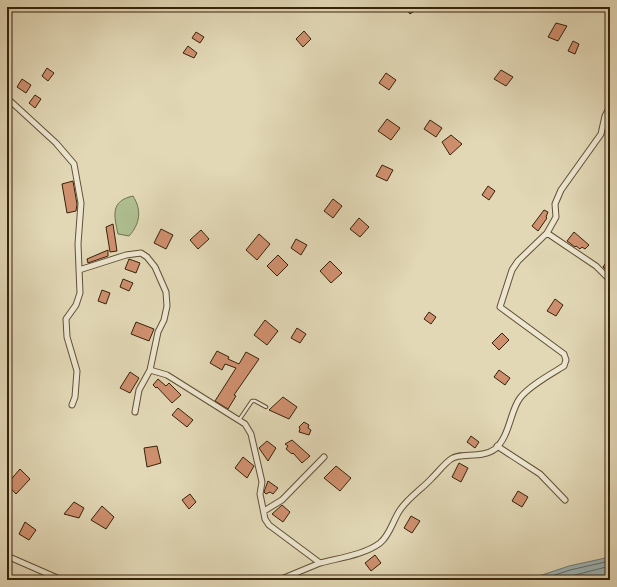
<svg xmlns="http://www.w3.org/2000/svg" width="617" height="587" font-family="Vollkorn,serif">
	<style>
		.green { fill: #afbf91; stroke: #72704e }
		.water { fill: #9bb6ba; stroke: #737b74 }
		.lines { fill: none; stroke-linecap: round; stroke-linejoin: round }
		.shore { stroke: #686c62; stroke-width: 1 }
		.building { fill: #cf906f; stroke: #36220a }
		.lane-casing { stroke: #615035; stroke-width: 4.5 }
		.street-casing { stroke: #615035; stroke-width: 7 }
		.lane { stroke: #ece6d0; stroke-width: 2.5 }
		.street { stroke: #ece6d0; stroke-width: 5 }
	</style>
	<rect width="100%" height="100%" fill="#e2d8b6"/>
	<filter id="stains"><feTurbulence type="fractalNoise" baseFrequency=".005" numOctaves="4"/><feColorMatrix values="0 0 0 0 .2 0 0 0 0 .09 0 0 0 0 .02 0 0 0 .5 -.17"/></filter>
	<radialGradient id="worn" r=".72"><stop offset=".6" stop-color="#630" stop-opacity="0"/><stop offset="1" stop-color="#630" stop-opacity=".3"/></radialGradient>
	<path class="green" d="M 133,196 C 142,210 140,224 129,236 L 118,234 C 114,216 110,201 133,196 Z"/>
	<path class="water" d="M 610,557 L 610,580 L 527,580 L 569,566 Z"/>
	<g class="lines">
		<path class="shore" d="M 540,580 L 570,570 L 610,561
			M 556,580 L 610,566"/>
	</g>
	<path class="building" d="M 405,7 L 420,7 L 410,14 Z
		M 556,23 L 567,26 L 558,41 L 548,37 Z
		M 304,31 L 311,39 L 303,47 L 296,39 Z
		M 196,32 L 204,37 L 200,43 L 192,38 Z
		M 573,41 L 579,44 L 575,54 L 568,51 Z
		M 188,46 L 197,53 L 194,58 L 183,53 Z
		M 47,68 L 54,73 L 48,81 L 42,76 Z
		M 501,70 L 513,77 L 506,86 L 494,79 Z
		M 386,73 L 396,80 L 389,90 L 379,83 Z
		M 22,79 L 31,85 L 26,93 L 17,87 Z
		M 35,95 L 41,99 L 35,108 L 29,103 Z
		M 387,119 L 400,128 L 391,140 L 378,131 Z
		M 430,120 L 442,128 L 436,137 L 424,129 Z
		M 451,135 L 462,144 L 450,155 L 442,142 Z
		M 382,165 L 393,170 L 387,181 L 376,176 Z
		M 73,181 L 77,204 L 76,211 L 67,213 L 62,184 Z
		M 488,186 L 495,191 L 489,200 L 482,195 Z
		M 333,199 L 342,206 L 333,218 L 324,211 Z
		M 544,210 L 548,212 L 546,217 L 547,218 L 538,231 L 532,226 Z
		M 359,218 L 369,227 L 360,237 L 350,229 Z
		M 113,224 L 117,251 L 110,252 L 106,227 Z
		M 161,229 L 173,235 L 166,249 L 154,243 Z
		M 201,230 L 209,239 L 198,249 L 190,240 Z
		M 574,232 L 589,245 L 585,249 L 582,247 L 580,249 L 576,246 L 575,247 L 567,241 Z
		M 259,234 L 270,244 L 257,260 L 246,250 Z
		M 296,239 L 307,245 L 301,255 L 291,248 Z
		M 108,250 L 108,256 L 88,263 L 87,259 Z
		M 278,255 L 288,265 L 277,276 L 267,266 Z
		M 610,257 L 610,273 L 603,267 Z
		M 129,259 L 140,263 L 136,273 L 125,269 Z
		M 330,261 L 342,273 L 331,283 L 320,271 Z
		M 123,279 L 133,283 L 129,291 L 120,287 Z
		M 102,290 L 110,293 L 106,304 L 98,301 Z
		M 555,299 L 563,305 L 556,316 L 547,311 Z
		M 429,312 L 436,317 L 431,324 L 424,319 Z
		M 265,320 L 278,331 L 267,345 L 254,335 Z
		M 136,322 L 154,329 L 149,341 L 131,334 Z
		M 297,328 L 306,334 L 300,343 L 291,338 Z
		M 502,333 L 509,340 L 499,350 L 492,343 Z
		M 217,351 L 229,357 L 228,359 L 239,364 L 246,352 L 259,359 L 234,395 L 236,396 L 228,409 L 215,401 L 236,368 L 225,364 L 222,370 L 210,363 Z
		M 499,370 L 510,378 L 505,385 L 494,377 Z
		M 130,372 L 139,378 L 130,393 L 120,388 Z
		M 158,379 L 166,386 L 169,383 L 181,395 L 172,403 L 157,387 L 156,388 L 153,385 Z
		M 283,397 L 297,407 L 289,419 L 269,410 Z
		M 178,408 L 193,420 L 187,427 L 172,415 Z
		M 304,422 L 309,425 L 308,428 L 311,430 L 309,435 L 299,432 L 300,429 L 299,427 Z
		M 471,436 L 479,442 L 475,448 L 467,442 Z
		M 292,440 L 310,456 L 302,463 L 293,453 L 292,454 L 286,449 L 288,446 L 285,444 Z
		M 267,441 L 276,448 L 268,461 L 259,448 Z
		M 157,446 L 161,463 L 147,467 L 144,448 Z
		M 243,457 L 254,466 L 247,478 L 235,468 Z
		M 459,463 L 468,468 L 461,482 L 452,477 Z
		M 336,466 L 351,478 L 340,491 L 324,478 Z
		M 20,469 L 30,479 L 16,494 L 7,484 Z
		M 268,481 L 278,488 L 273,494 L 270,492 L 266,494 L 264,492 Z
		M 518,491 L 528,497 L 522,507 L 512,501 Z
		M 190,494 L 196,502 L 189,509 L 182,500 Z
		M 74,502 L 84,508 L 79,518 L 64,514 Z
		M 282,505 L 290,512 L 283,522 L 272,514 Z
		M 102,506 L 114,517 L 106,529 L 91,520 Z
		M 411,516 L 420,521 L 412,533 L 404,528 Z
		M 25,522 L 36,530 L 29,540 L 19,534 Z
		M 375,555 L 381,563 L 371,571 L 365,563 Z"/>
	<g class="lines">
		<defs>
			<path id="lane" d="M 239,420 L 252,401 L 255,401 L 266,407"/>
			<path id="street" d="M 7,98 L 56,143 L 74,164 L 81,203 L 78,244 L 80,293 L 76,305 L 66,319 L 67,337 L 77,371 L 75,397 L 72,405
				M 547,233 L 596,266 L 610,280
				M 79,270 L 126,255 L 141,253 L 147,257 L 155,267 L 166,292 L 167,306 L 164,320 L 158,332 L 150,370 L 139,390 L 135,412
				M 150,370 L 167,375 L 245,424 L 251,434 L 262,482 L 260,494 L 265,519 L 269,525 L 320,563 C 339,558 364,555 380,543 C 390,535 393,520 400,510 C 409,497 422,489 432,478 C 439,471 444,464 451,459 C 460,452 482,459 495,449 C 510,436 510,411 520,398 C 529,386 551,374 564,366 L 566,360 L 564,354 L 500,307 L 512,270 L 518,261 L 547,233 L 556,217 L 555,204 L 561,190 L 601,134 L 605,116 L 610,106
				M 497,446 L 540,474 L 565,500
				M 264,511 L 282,500 L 324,457
				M 7,556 L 62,580
				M 279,580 L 320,563"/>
		</defs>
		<use href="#lane" class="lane-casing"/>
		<use href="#street" class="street-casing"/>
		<use href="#lane" class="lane"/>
		<use href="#street" class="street"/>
	</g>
	<rect width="617" height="587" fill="none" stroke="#e2d8b6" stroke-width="24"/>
	<rect x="8" y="8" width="601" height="571" fill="none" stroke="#36220a" stroke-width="2"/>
	<rect x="12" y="12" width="593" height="563" fill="none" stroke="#36220a"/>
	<rect width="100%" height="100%" filter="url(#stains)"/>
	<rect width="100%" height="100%" fill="url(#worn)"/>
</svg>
